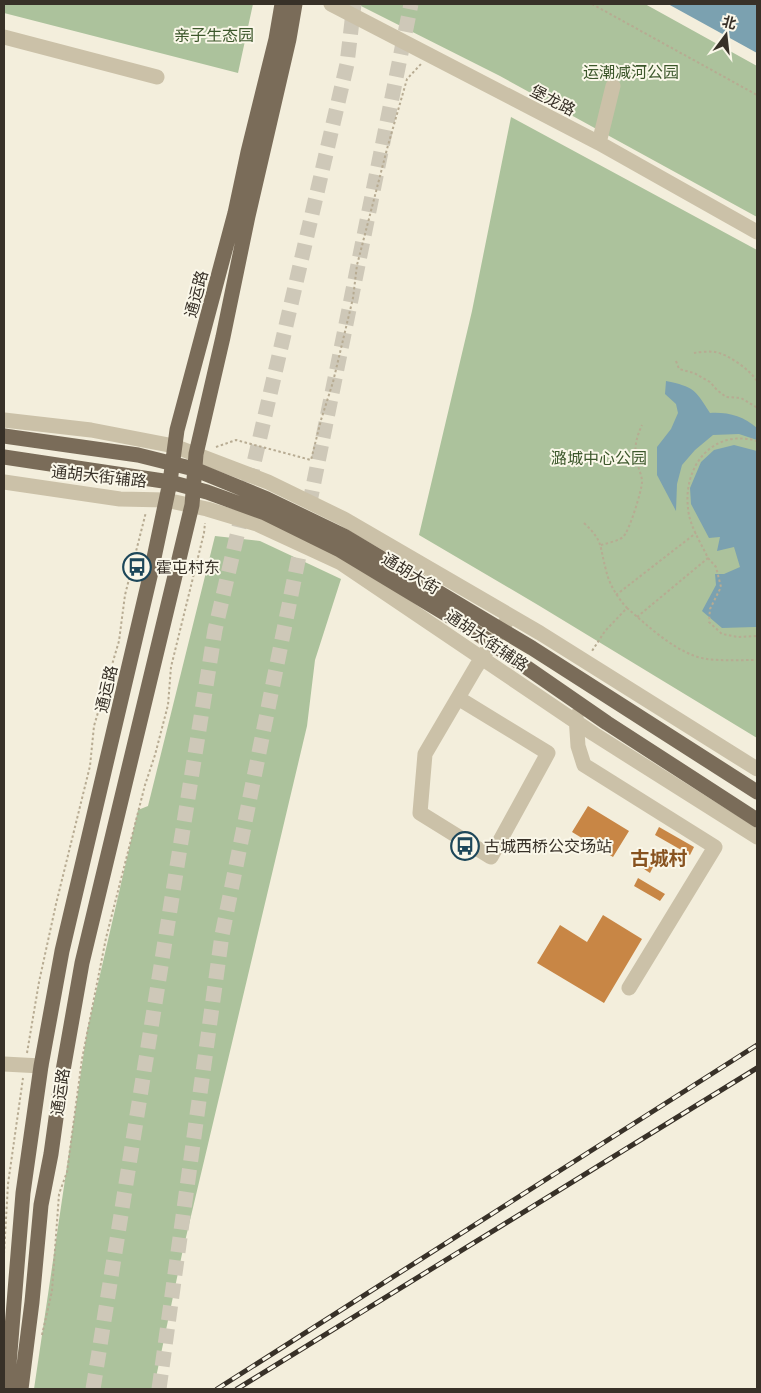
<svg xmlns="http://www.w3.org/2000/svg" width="761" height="1393" font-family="Manrope,'Noto Sans SC',sans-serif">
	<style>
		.green { fill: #acc29c }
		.water { fill: #7ba1b0 }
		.building { fill: #c88645 }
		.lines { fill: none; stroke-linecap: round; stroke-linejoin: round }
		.highway-tunnel { stroke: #cec8b8; stroke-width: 15; stroke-dasharray: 15 8; stroke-linecap: butt }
		.path { stroke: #b7ab92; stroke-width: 2; stroke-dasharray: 2.5 2.5; stroke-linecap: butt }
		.minor { stroke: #cbc1a8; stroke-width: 15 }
		.major { stroke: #7a6c59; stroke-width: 15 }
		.rail-casing { stroke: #383128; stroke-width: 5 }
		.rail { stroke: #faf7e9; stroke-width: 3; stroke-dasharray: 9; stroke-linecap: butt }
		.labels { text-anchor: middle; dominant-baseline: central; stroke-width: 4; stroke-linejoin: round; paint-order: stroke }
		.park-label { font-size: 16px; fill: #3c572b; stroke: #faf7e9 }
		.street-label { font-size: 16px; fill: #383128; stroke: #faf7e9 }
		.poi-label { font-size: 16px; fill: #383128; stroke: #faf7e9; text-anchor: start }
		.quarter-label { font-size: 19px; font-weight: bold; fill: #885320; stroke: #faf7e9 }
	</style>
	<rect width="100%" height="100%" fill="#f3eedc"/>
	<path class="green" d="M 4,4 L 253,4 L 238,73 L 4,13 Z
		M 357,4 L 645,4 L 757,66 L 757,217 L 500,76 Z
		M 511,117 L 757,250 L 757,738 L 538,605 L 419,535 L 472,311 Z
		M 215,536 L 260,541 L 341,579 L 315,660 L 307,726 L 182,1254 L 154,1387 L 150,1389 L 34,1389 L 87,1031 L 138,810 L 148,806 Z"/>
	<path class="water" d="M 668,4 L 757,4 L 757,53 Z
		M 666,381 C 694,387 695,389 710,413 C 728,412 743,416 757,428 L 757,440 L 739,434 L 713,435 L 695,450 L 682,465 L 677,484 L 676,511 L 657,475 L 657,447 L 671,429 L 678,413 L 676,404 L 665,394 Z
		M 734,445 L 757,451 L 757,627 L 755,627 L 722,628 L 702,611 L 716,585 L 715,574 L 724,574 L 740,567 L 734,547 L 717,551 L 720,537 L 709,538 L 691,504 L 690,488 L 701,462 L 714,450 Z"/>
	<path class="building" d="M 588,806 L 629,831 L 613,857 L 572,832 Z
		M 659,827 L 694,847 L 690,855 L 655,835 Z
		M 645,860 L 654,865 L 650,873 L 641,867 Z
		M 638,878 L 665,894 L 660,901 L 634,886 Z
		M 603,915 L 642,939 L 604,1003 L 537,963 L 560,925 L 587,942 Z"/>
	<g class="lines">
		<path class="highway-tunnel" d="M 93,1389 L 215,630 L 347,64 L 354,4
			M 159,1389 L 222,935 L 411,4"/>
		<path class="path" d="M 592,4 L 757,95
			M 694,353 C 700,352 708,351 715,352 C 728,354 750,370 757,381
			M 676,361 L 679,369 L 694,373 L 710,382 L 717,390 L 726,397 L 741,398 L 756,407 L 757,406
			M 216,447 L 236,440 L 311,460 L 321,420 L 333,382 L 353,298 L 357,265 L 387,149 L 407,79 L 421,64
			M 584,523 C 604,542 599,545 606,570 C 609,584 617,597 627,608 L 605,631 L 592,651
			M 601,545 C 608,543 618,541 623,537 C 629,532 642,490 642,482 C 642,474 637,466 636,459 C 634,446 637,436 642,425
			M 708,558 L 716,567 L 721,587 L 710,609 L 709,622 L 722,634 L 738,637 L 757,636
			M 616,595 L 696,533
			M 627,608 C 648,626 678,655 707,659 C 723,661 741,660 757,660
			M 637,617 L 708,558 C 701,543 689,525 688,508 C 683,466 713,428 757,441
			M 27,1053 L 39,982 L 56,904 L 90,766 L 94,726 L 119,641 L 125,595 L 146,512
			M 4,1254 L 8,1184 L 23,1078
			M 42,1335 L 52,1291 L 59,1194 L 67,1172 L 82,1059 L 106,938 L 145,785 L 155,755 L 168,705 L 171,667 L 204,533 L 205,523"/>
		<path class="minor" d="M 331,4 L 599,143 L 757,232
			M 4,37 L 157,77
			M 599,143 L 613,86
			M 4,420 L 91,430 L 174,446 L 268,482 L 344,519 L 540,633 L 757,769
			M 4,482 L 120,499 L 166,500 L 207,509 L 257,524 L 341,563 L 594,734 L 757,837
			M 458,698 L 548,753 L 491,857 L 420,813 L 425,754 L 476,667 L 508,619
			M 576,716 L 578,746 L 584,765 L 715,847 L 629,988
			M 4,1064 L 41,1066"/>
		<path class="major" d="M 4,436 L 138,455 L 194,469 L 267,499 L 344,536 L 532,648 L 757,792
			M 4,457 L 170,482 L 207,492 L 265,513 L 340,550 L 471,629 L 607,723 L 757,820
			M 7,1389 L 23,1193 L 41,1066 L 62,951 L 151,572 L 170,482 L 177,430 L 235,213 L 248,152 L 276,39 L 282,4
			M 21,1389 L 32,1302 L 41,1205 L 51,1154 L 61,1082 L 82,963 L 192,505 L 196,454 L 223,337 L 248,216 L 289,39 L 295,4"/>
		<defs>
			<path id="rail" d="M 217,1389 L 757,1045
				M 237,1389 L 757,1068"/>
		</defs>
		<use href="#rail" class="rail-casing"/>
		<use href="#rail" class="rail"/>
	</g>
	<defs>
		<symbol id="bus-ring" viewBox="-11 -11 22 22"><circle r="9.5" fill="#faf7e9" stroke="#1d475a" stroke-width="1.5"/><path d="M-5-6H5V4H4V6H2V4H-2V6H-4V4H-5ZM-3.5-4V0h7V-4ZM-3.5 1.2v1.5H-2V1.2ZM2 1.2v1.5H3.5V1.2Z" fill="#1d475a"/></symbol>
	</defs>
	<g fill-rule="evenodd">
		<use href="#bus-ring" x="121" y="551" width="32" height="32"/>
		<use href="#bus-ring" x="449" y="830" width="32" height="32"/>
	</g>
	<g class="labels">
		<g class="park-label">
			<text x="214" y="35">亲子生态园</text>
			<text x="631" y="72">运潮减河公园</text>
			<text x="599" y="458">潞城中心公园</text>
		</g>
		<g class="street-label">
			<text transform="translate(553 100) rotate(27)">堡龙路</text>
			<text transform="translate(196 294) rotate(-75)">通运路</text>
			<text transform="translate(99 476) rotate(6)">通胡大街辅路</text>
			<text transform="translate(411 573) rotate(31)">通胡大街</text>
			<text transform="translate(487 640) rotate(34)">通胡大街辅路</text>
			<text transform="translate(106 689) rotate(-77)">通运路</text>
			<text transform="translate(60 1092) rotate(-82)">通运路</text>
		</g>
		<g class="poi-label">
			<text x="156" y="567">霍屯村东</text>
			<text x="484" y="846">古城西桥公交场站</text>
		</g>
		<g class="quarter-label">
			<text x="659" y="858">古城村</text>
		</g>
	</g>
	<rect width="761" height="1393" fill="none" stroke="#383128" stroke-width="10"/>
	<g transform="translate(726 35) rotate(15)" stroke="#faf7e9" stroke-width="4" paint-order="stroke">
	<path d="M0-4L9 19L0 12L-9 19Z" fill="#383128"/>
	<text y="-8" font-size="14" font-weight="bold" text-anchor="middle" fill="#383128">北</text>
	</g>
</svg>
